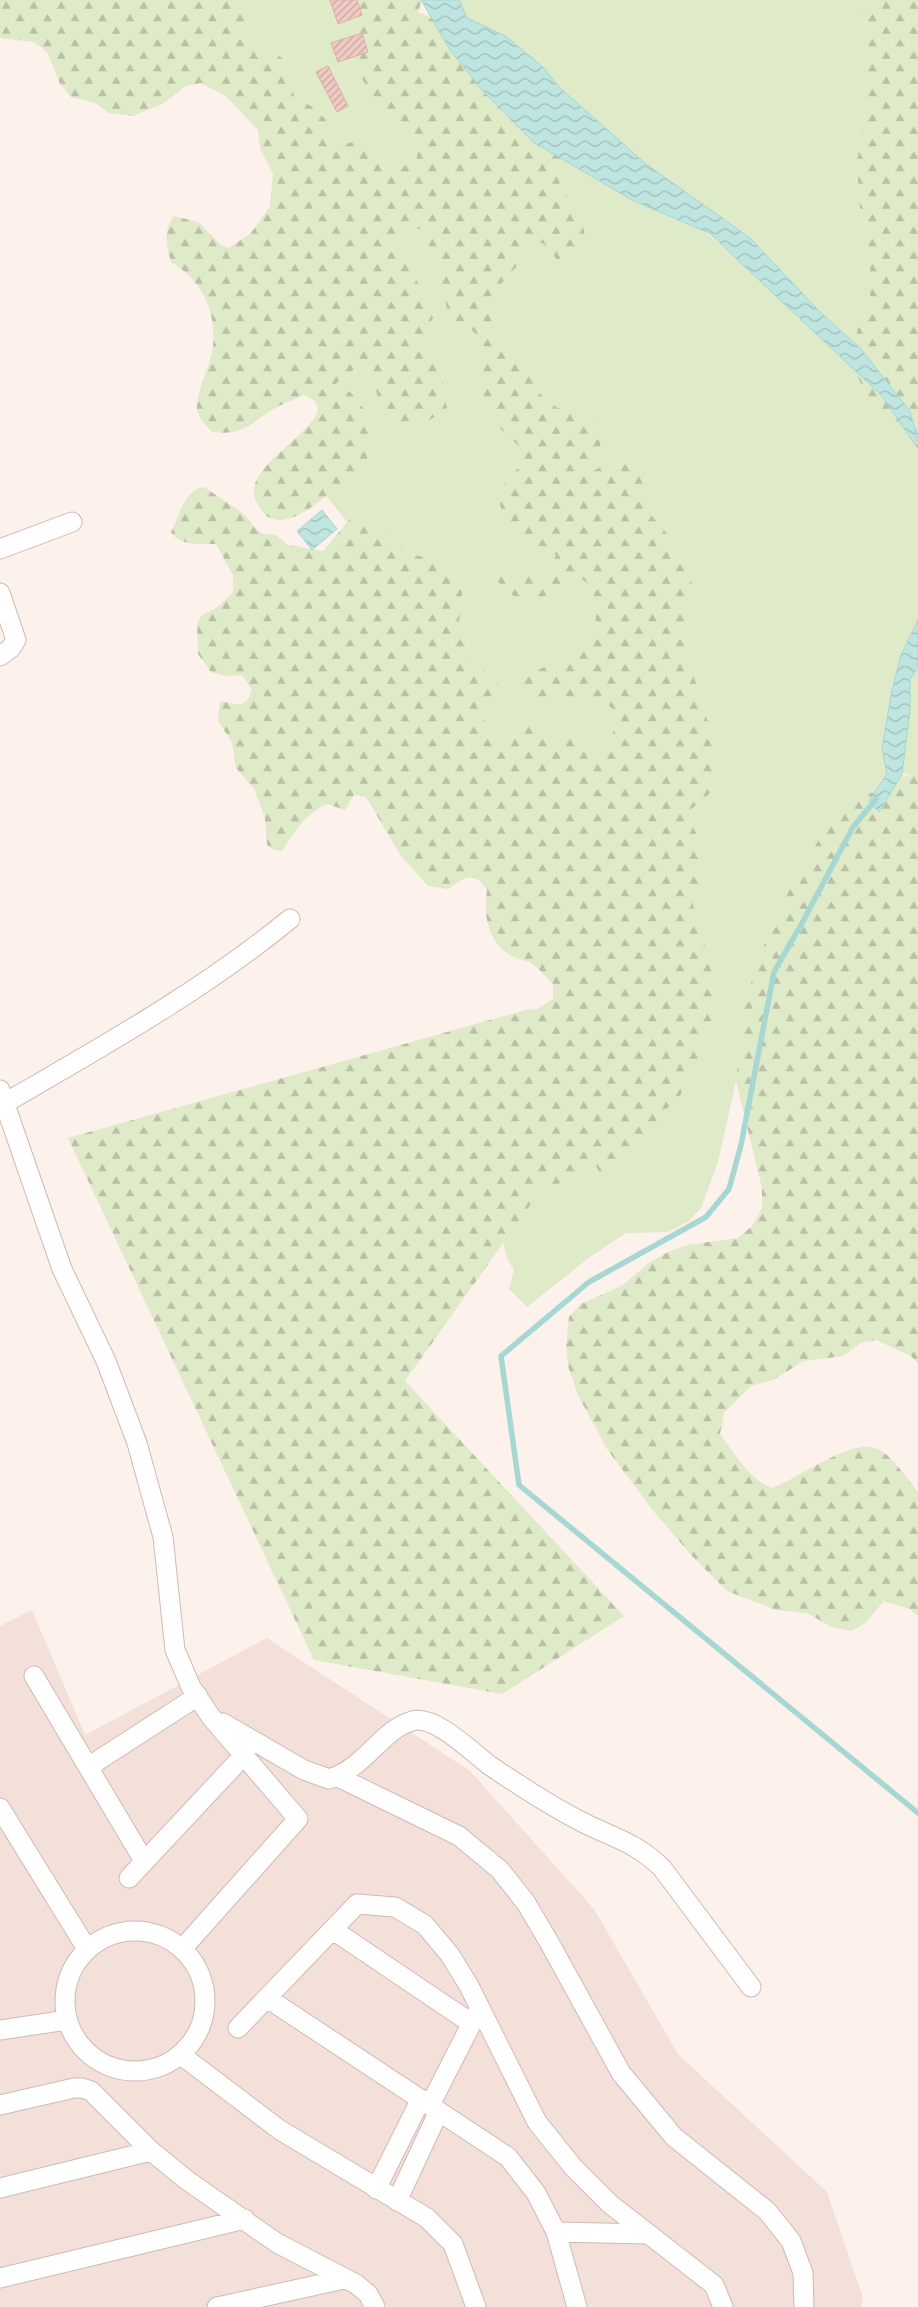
<svg xmlns="http://www.w3.org/2000/svg" width="918" height="2307" font-family="Commissioner,sans-serif">
	<style>
		.residential { fill: #f3e1d9 }
		.green { fill: #dfeac9 }
		.forest { fill: url(#forest-firs) }
		.water { fill: url(#water-waves); stroke: #a6d7d2 }
		.lines { fill: none; stroke-linecap: round; stroke-linejoin: round }
		.stream { stroke: #a6d7d2; stroke-width: 5.5 }
		.building { fill: url(#building-hatch); stroke: #e2aca5 }
		.minor-casing { stroke: #d0b9b3; stroke-width: 21 }
		.minor { stroke: #fff; stroke-width: 19 }
	</style>
	<defs>
		<pattern id="forest-firs" width="22" height="20" patternUnits="userSpaceOnUse" patternTransform="scale(1.25)"><rect width="22" height="20" fill="#dfeac9"/><path d="M5 1l3.5 6h-7zM16 11l3.5 6h-7z" fill="#b9c0a5"/></pattern>
		<pattern id="water-waves" width="16" height="10" patternUnits="userSpaceOnUse" patternTransform="scale(1.25)"><rect width="16" height="10" fill="#bfe5e1"/><path d="M0 5q4-4 8 0t8 0" fill="none" stroke="#a0bcb9"/></pattern>
		<pattern id="building-hatch" width="6" height="6" patternUnits="userSpaceOnUse" patternTransform="scale(1.25)"><rect width="6" height="6" fill="#f0cac4"/><path d="M-1 1l2-2M0 6l6-6M5 7l2-2" fill="none" stroke="#c7a7a1"/></pattern>
	</defs>
	<rect width="100%" height="100%" fill="#fcf1eb"/>
	<path class="residential" d="M 32,1610 L 85,1735 L 267,1638 L 470,1771 L 594,1909 L 678,2054 L 827,2192 L 863,2298 L 861,2307 L 0,2307 L 0,1626 Z"/>
	<path class="green" d="M 134,0 L 370,0 L 459,165 L 337,218 L 262,56 Z
		M 449,0 L 889,0 L 884,319 L 865,358 L 463,19 Z
		M 581,157 L 688,217 L 816,327 L 887,398 L 918,445 L 918,767 L 916,776 L 892,771 L 742,1054 L 718,1162 L 701,1208 L 689,1221 L 668,1232 L 626,1233 L 590,1257 L 527,1307 L 509,1289 L 514,1270 L 507,1259 L 494,1201 L 688,1032 L 585,479 L 518,385 L 483,312 L 526,166 Z
		M 278,197 L 384,239 L 420,202 L 467,317 L 633,543 L 628,705 L 611,780 L 480,744 L 359,536 L 322,491 L 333,411 Z"/>
	<path class="forest" d="M 0,0 L 233,0 L 248,20 L 249,41 L 253,46 L 275,53 L 282,58 L 295,98 L 315,108 L 326,120 L 331,141 L 337,146 L 353,142 L 361,145 L 393,173 L 417,158 L 418,148 L 413,141 L 398,135 L 357,71 L 357,15 L 351,0 L 422,0 L 418,12 L 443,23 L 559,149 L 563,163 L 567,163 L 559,184 C 569,198 594,233 582,250 C 578,255 571,259 566,263 L 558,262 C 553,254 545,239 533,242 C 524,245 525,254 521,261 C 512,274 486,293 489,312 C 493,331 507,348 517,363 L 532,366 L 536,372 L 534,386 C 558,418 578,412 610,427 L 589,466 L 593,471 L 609,463 L 633,460 C 648,479 653,483 644,507 L 669,536 L 690,576 L 693,591 L 688,606 L 689,661 L 714,742 L 717,774 L 709,794 L 689,811 L 691,823 L 698,837 L 697,840 L 702,842 L 701,889 L 693,901 L 695,928 L 710,955 L 715,1000 L 711,1024 L 698,1042 L 698,1058 L 680,1096 L 661,1114 L 657,1131 L 624,1156 L 612,1176 L 607,1181 L 603,1179 L 596,1166 L 588,1166 C 580,1178 557,1185 543,1187 L 405,1381 L 624,1616 L 502,1694 L 314,1660 L 68,1138 L 529,1009 L 536,1010 L 553,999 L 553,984 C 546,978 539,968 531,963 C 527,960 521,960 516,958 C 488,945 483,917 487,890 C 473,869 465,878 448,889 L 428,886 L 401,856 L 366,797 L 354,795 L 345,810 L 327,804 C 306,813 295,832 282,851 L 274,850 L 267,845 L 265,818 L 254,789 L 236,768 L 232,742 L 218,721 L 220,701 L 240,705 L 248,700 L 252,690 L 242,675 L 227,676 L 211,672 L 198,654 L 197,624 L 201,616 L 219,606 L 233,592 L 233,575 L 216,544 C 203,544 178,546 171,532 C 179,516 185,489 204,487 L 244,514 L 256,529 L 263,534 L 276,535 L 288,545 L 323,551 L 349,520 C 362,530 381,526 395,538 C 401,543 403,550 411,554 C 418,557 427,556 434,558 C 469,566 463,594 459,621 L 470,635 L 469,657 C 480,672 516,684 497,706 L 481,706 L 476,714 L 488,723 L 494,737 L 505,739 L 530,719 L 542,723 L 552,735 L 574,732 L 581,749 L 597,750 L 605,754 L 619,717 L 605,701 L 588,698 L 546,700 L 510,684 C 548,658 605,662 595,600 C 593,586 584,578 570,574 C 540,604 526,615 494,577 L 502,574 L 546,572 L 556,556 L 552,547 C 528,546 510,539 503,513 C 500,505 498,499 500,491 C 503,482 514,473 520,466 L 520,447 C 507,435 492,422 484,406 C 476,391 479,355 478,337 L 472,330 L 456,325 L 449,318 L 438,267 L 422,229 L 414,229 L 395,249 C 412,271 425,290 433,318 C 416,342 431,352 441,376 C 445,386 445,398 447,408 C 427,425 401,434 383,408 C 376,398 374,379 371,367 C 355,364 344,376 333,387 C 339,388 347,389 351,393 C 368,407 376,440 366,460 C 364,465 354,471 350,475 C 332,490 298,526 273,519 C 264,517 262,510 257,503 C 232,464 358,415 304,395 C 296,399 287,402 279,406 C 250,421 249,436 212,432 C 206,425 196,416 197,406 C 198,386 211,366 213,346 C 216,309 202,281 171,262 C 166,245 163,231 174,216 L 198,222 L 221,245 L 229,248 L 251,233 L 270,206 L 273,173 L 260,149 L 258,130 L 226,96 L 201,83 L 186,86 L 164,103 L 134,116 L 109,113 L 95,103 L 71,97 L 60,84 L 48,54 L 42,48 L 34,42 L 0,38 Z
		M 863,0 L 918,0 L 918,444 L 905,438 L 878,413 L 866,397 L 858,377 L 855,359 L 860,348 L 856,337 L 858,328 L 869,314 L 871,276 L 860,209 L 857,162 L 867,104 L 862,76 L 869,38 L 860,22 Z
		M 918,765 L 918,1364 L 911,1356 L 876,1340 L 861,1343 L 843,1356 L 804,1361 L 773,1380 L 751,1386 L 724,1413 L 720,1434 C 734,1453 750,1480 772,1488 C 797,1479 850,1439 875,1448 C 892,1454 907,1479 918,1492 L 918,1616 L 910,1609 L 884,1601 L 864,1624 L 851,1631 L 832,1627 L 807,1613 L 776,1610 L 727,1591 L 693,1557 L 654,1512 L 607,1449 L 578,1395 L 568,1366 L 566,1347 L 569,1317 L 581,1304 L 623,1285 L 650,1262 L 668,1252 L 687,1245 L 738,1238 L 752,1226 L 762,1208 L 762,1188 L 736,1081 L 738,1063 L 742,1054 L 741,1028 L 743,1008 L 761,952 L 794,880 L 825,830 L 866,793 L 875,793 L 898,773 L 908,776 Z"/>
	<path class="water" d="M 421,0 L 459,0 L 467,18 L 507,37 L 544,68 L 558,86 L 646,164 L 750,238 L 820,312 L 860,348 L 910,411 L 918,440 L 918,449 L 882,396 L 709,233 L 632,200 L 533,142 L 483,91 L 450,50 Z
		M 322,510 L 337,529 L 312,550 L 297,531 Z
		M 918,620 L 918,667 L 910,679 L 910,710 L 902,774 L 879,812 L 869,801 L 887,774 L 882,748 L 892,690 L 901,655 Z"/>
	<g class="lines">
		<path class="stream" d="M 876,799 L 853,827 L 802,923 L 774,972 L 741,1145 L 729,1189 L 706,1217 L 589,1282 L 501,1356 L 519,1485 L 918,1813"/>
	</g>
	<path class="building" d="M 330,0 L 357,0 L 362,15 L 338,24 Z
		M 362,33 L 368,52 L 338,62 L 331,43 Z
		M 328,66 L 348,106 L 337,112 L 316,72 Z"/>
	<g class="lines">
		<defs>
			<path id="minor" d="M 0,549 L 72,522
				M 0,593 L 16,640 L 11,648 L 0,656
				M 0,1090 L 62,1269 L 106,1361 L 137,1443 L 163,1537 L 175,1650 L 191,1687 L 211,1717 L 298,1819 L 182,1949
				M 5,1103 C 103,1046 202,991 290,919
				M 34,1676 L 144,1861
				M 223,1723 L 304,1770 L 329,1779 C 364,1769 381,1730 412,1721 C 434,1714 472,1752 489,1765 C 520,1786 550,1806 584,1823 C 616,1839 635,1842 662,1868 L 751,1987
				M 88,1767 L 198,1696
				M 338,1777 L 459,1836 L 500,1870 L 526,1903 L 549,1942 L 621,2073 L 674,2137 L 767,2211 L 791,2241 L 803,2273 L 804,2307
				M 0,1808 L 87,1949
				M 129,1878 L 245,1754
				M 333,1930 L 471,2023
				M65 2001a70 70 0 1 1 140 0a70 70 0 1 1-140 0Z
				M 267,1998 L 508,2157 L 536,2193 L 556,2232 L 577,2307
				M 238,2028 L 357,1904 L 395,1907 L 425,1925 L 450,1955 L 469,1986 L 537,2122 L 573,2167 L 610,2204 L 714,2285 L 723,2307
				M 0,2030 L 67,2020
				M 181,2055 L 280,2130 L 427,2218 L 453,2244 L 476,2307
				M 0,2105 L 74,2088 L 82,2088 L 91,2091 L 151,2151 L 188,2181 L 277,2243 L 356,2284 L 368,2294 L 375,2307
				M 430,2105 L 477,2013
				M 0,2188 L 151,2151
				M 376,2189 L 421,2099
				M 397,2201 L 439,2111
				M 556,2232 L 648,2234
				M 0,2278 L 245,2219
				M 217,2307 L 344,2279"/>
		</defs>
		<use href="#minor" class="minor-casing"/>
		<use href="#minor" class="minor"/>
	</g>
</svg>
